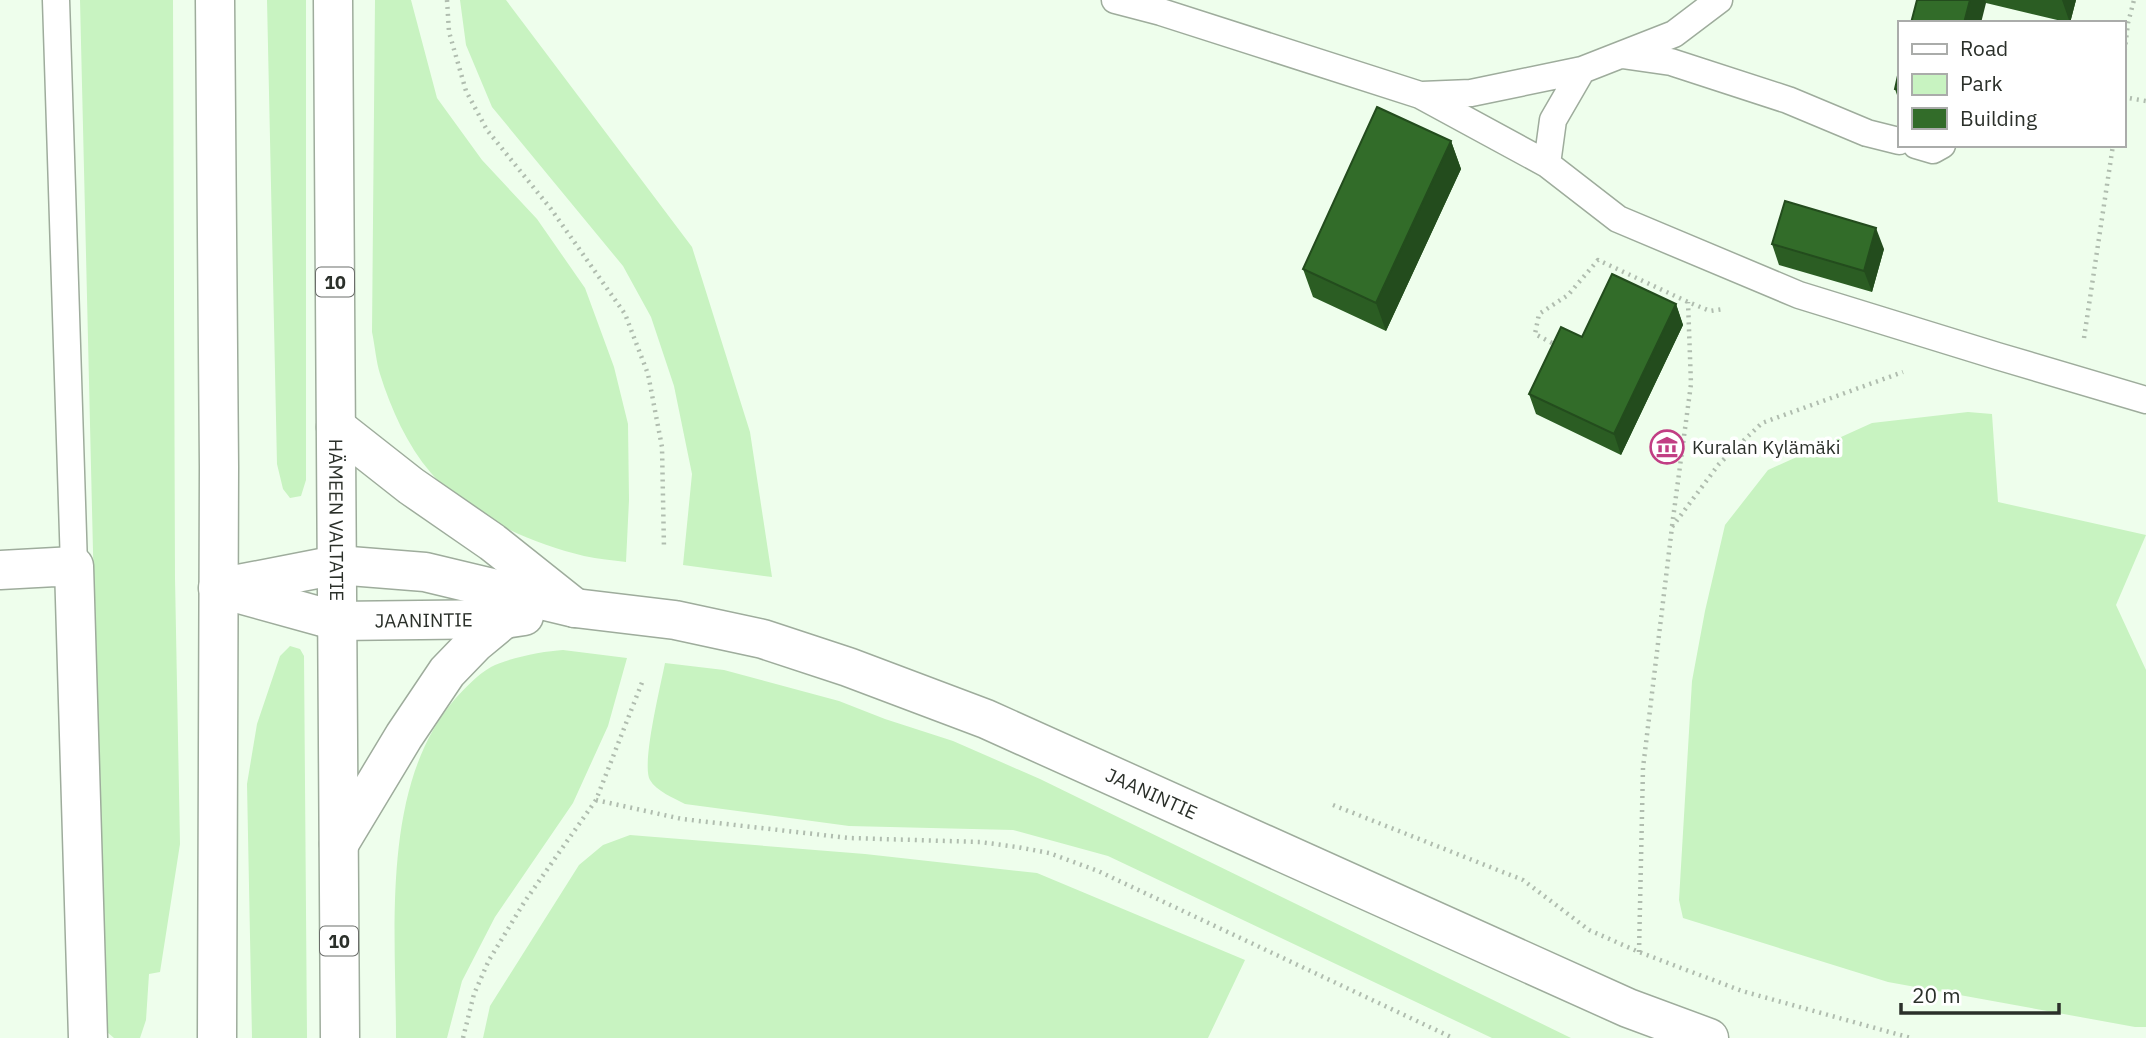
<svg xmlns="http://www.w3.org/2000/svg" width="2146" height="1038" font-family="'IBM Plex Sans',sans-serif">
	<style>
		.green { fill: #c8f3c1 }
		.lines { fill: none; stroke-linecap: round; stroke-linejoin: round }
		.service-casing { stroke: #9eac9c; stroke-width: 29 }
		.minor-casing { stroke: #9eac9c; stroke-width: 41 }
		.secondary-casing { stroke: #9eac9c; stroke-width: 41 }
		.trunk-casing { stroke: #9eac9c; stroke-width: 41 }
		.path { stroke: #b0bdaf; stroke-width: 4.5; stroke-dasharray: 2 5; stroke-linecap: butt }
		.service { stroke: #fff; stroke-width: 26 }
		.minor { stroke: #fff; stroke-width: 38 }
		.secondary { stroke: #fff; stroke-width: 38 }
		.trunk { stroke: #fff; stroke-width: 38 }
		.wall { fill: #2b5d23 }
		.shaded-wall { fill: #234c1d }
		.building { fill: #326c29; stroke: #234c1d; stroke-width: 2 }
		.labels { text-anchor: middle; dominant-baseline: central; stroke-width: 7; stroke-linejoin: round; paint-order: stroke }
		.shield { fill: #fff; stroke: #6b6e6a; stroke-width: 2 }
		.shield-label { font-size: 18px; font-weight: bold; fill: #2b302a }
		.poi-label { font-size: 19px; fill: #2b302a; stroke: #fff; text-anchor: start }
		.street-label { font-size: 19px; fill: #2b302a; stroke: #fff }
	</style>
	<rect width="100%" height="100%" fill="#eefeec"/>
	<path class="green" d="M 80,0 L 173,0 L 175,578 L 180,844 L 160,972 L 149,974 L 146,1020 L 140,1038 L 114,1038 L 107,1032 L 104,1018 Z
		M 267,0 L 306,0 L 306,480 L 301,496 L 290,498 L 283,489 L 277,464 Z
		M 375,0 L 411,0 L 437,98 L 482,160 L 537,219 L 585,288 L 614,367 L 628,424 L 629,500 L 626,562 C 613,560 598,559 584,556 C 530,543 469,516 431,473 C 407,445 391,409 380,374 C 376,361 375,346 372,332 Z
		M 460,0 L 506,0 L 692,247 L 750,432 L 772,577 L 683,565 L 692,474 L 674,386 L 651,317 L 623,266 L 492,107 L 466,45 Z
		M 1968,412 L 1992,414 L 1998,502 L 2146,535 L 2116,605 L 2146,670 L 2146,1027 L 2135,1027 L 1888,982 L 1683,918 L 1679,900 L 1692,681 L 1705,611 L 1725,525 L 1768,470 L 1872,423 Z
		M 290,646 L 300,649 L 304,656 L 307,1038 L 252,1038 L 247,784 L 257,724 L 280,656 Z
		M 563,650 L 627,658 L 608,726 L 573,803 L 495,917 L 462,981 L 447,1038 L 396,1038 C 396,931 380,785 455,699 C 465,688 477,675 491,667 C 508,658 544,651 563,650 Z
		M 665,663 L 724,670 L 839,701 L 885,719 L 953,741 L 1040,779 L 1571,1038 L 1492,1038 L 1108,856 L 1013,830 L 849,826 L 685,804 C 674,798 656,791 650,780 C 641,765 661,684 665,663 Z
		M 630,835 L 865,854 L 1037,873 L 1245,960 L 1208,1038 L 483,1038 L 490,1006 L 579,865 L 603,845 Z"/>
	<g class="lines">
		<defs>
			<path id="service" d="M 56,0 L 74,566
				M 1115,0 L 1161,12 L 1420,95 L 1547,164 L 1618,219 L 1799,295 L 1997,356 L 2146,400
				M 1622,55 L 1671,62 L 1788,100 L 1867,133 L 1899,141
				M 1422,95 L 1471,93 L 1582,70 L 1674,34 L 1719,0
				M 1916,145 L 1933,150 L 1942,145
				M 1547,164 L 1553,120 L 1582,70"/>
			<path id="minor" d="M 0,570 L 74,566 L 88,1038"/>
			<g id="secondary">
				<path id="s1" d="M 218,588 L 337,565 L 425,572 L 575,608 L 675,620 L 763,639 L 848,667 L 986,719 L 1628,1008 L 1709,1038"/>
				<path id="s2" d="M 225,590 L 337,621 L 504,619 L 524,616"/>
			</g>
			<g id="trunk">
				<path d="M 215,0 L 219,467 L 217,1038"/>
				<path id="s3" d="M 333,0 L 340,1038"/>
				<path d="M 336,427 L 411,486 L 492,542 L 575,608"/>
				<path d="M 339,844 L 404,736 L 447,672 L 475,643 L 504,619"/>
			</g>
		</defs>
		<use href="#service" class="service-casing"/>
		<use href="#minor" class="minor-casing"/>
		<use href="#secondary" class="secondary-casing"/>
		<use href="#trunk" class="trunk-casing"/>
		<path class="path" d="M 447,0 L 449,32 L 466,91 L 487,130 L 551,209 L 625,314 L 648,374 L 662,447 L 664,548
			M 2123,65 L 2128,23 L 2134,0
			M 2123,97 L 2146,101
			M 2084,338 L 2113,145
			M 1552,343 L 1535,334 L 1539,314 L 1568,295 L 1598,260 L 1688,302 L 1710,311 L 1723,309
			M 1672,526 L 1691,384 L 1688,302
			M 596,800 L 682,819 L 849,838 L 980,842 L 1017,847 L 1049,853 L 1098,871 L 1453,1038
			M 1333,805 L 1523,880 L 1589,930 L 1639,952 L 1742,991 L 1911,1038
			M 1639,952 L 1643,768 L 1672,527 L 1719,464 L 1762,423 L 1903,372
			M 463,1038 L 474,994 L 489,960 L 525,901 L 596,800 L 643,680"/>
		<use href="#service" class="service"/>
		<use href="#minor" class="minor"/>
		<use href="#secondary" class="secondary"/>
		<use href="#trunk" class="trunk"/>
	</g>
	<path class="wall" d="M 1917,0 L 2076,0 L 2070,23 L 1986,3 Z
		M 1899,71 L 1899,101 L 1895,89 Z
		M 1451,141 L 1461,169 L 1386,331 L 1313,297 L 1303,269 Z
		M 1772,244 L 1884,249 L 1872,292 L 1779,265 Z
		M 1676,304 L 1683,325 L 1621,455 L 1536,414 L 1529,394 L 1582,337 Z"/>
	<path class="shaded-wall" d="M 1970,0 L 1985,0 L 1986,3 L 1981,23 L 1964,23 Z
		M 2062,0 L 2076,0 L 2070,23 Z
		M 1451,141 L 1461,169 L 1386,331 L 1376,303 Z
		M 1876,228 L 1884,249 L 1872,292 L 1864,271 Z
		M 1676,304 L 1683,325 L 1621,455 L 1614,434 Z"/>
	<path class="building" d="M 1917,0 L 1970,0 L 1964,23 L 1911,23 Z
		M 1899,71 L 1899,90 L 1895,89 Z
		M 1377,107 L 1451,141 L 1376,303 L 1303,269 Z
		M 1785,201 L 1876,228 L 1864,271 L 1772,244 Z
		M 1612,274 L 1676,304 L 1614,434 L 1529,394 L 1561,327 L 1582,337 Z"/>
	<defs>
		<symbol id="museum-ring" viewBox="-11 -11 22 22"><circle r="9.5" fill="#fff" stroke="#c13e84" stroke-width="1.5"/><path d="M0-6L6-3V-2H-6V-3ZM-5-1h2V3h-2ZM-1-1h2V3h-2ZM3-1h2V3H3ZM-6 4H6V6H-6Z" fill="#c13e84"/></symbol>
	</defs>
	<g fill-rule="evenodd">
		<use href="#museum-ring" x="1648" y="428" width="38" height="38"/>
	</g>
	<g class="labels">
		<g class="shield">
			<rect x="316" y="267.5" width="38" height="29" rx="5"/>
			<rect x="320" y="926.5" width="38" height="29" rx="5"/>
		</g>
		<g class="shield-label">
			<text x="335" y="282">10</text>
			<text x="339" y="941">10</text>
		</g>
		<g class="poi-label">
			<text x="1692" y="447">Kuralan Kylämäki</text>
		</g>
		<g class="street-label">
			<text stroke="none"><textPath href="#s3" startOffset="520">HÄMEEN VALTATIE</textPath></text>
			<text stroke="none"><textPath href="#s2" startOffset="203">JAANINTIE</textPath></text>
			<text stroke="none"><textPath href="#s1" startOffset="973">JAANINTIE</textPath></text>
		</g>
	</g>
	<rect x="1898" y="21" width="228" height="126" fill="#ffffff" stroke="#aaacaa" stroke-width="2"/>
	<rect x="1912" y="44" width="35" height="10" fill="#ffffff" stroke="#aaacaa" stroke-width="2"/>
	<text x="1960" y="56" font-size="21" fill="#2b302a">Road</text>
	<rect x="1912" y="74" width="35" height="21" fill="#c8f3c1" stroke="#aaacaa" stroke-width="2"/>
	<text x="1960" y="91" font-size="21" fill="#2b302a">Park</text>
	<rect x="1912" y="108" width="35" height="21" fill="#326c29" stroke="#aaacaa" stroke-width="2"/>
	<text x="1960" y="126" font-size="21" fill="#2b302a">Building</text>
	<path d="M1901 1003v10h158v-10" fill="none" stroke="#2b302a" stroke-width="3.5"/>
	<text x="1912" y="1003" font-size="21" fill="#2b302a" stroke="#ffffff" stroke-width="5" paint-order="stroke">20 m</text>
</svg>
